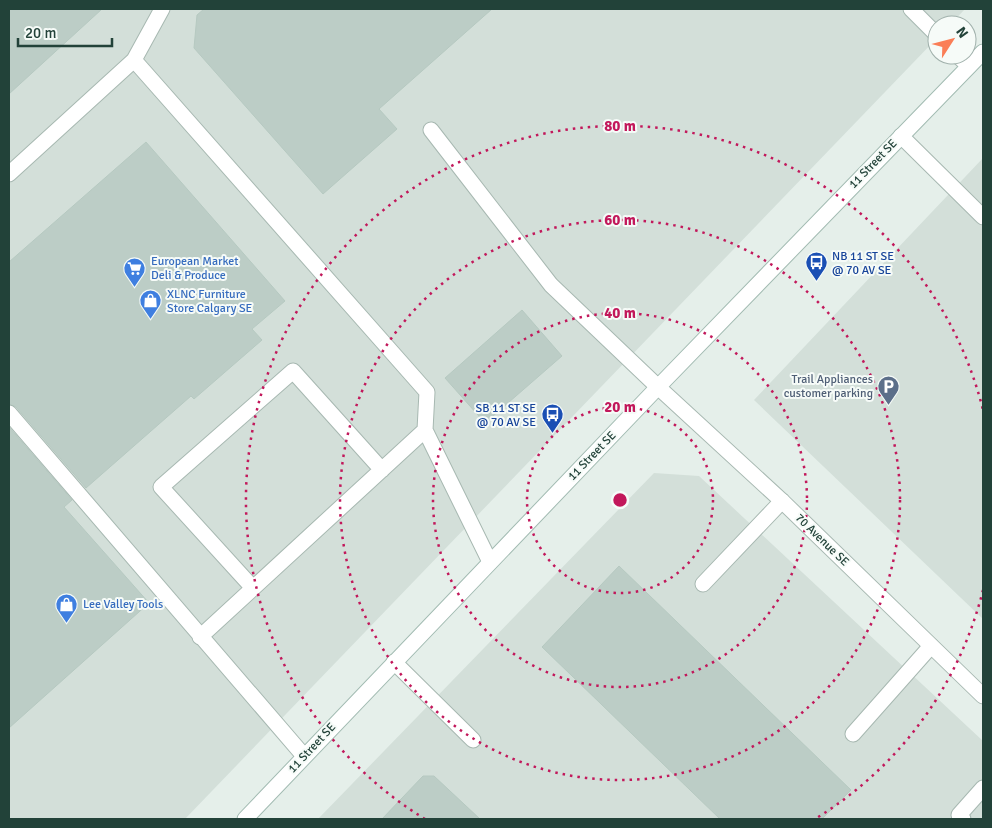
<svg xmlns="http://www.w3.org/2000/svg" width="992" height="828" font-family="Signika,sans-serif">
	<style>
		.built { fill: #d3dfd9 }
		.building { fill: #bccdc6; stroke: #b6c9c1 }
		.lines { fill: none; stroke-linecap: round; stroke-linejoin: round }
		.lane-casing { stroke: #a7b8b1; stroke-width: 17 }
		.street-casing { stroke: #a7b8b1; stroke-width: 17 }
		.secondary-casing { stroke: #a2bbb2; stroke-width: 17 }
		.lane { stroke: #fff; stroke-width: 15 }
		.street { stroke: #fff; stroke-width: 15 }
		.secondary { stroke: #fff; stroke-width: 15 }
		.ring { fill: none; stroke: #c2185b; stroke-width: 2.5; stroke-dasharray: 2.5 5 }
		.labels { text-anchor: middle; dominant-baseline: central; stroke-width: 4; stroke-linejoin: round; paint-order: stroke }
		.street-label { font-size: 12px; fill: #224239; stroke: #f6fbf8 }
		.transit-label { font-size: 12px; fill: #164399; stroke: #f6fbf8; text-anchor: start }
		.shop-label { font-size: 12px; fill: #366cbe; stroke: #f6fbf8; text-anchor: start }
		.service-label { font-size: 12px; fill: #4e5e75; stroke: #f6fbf8; text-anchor: end }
		.centre { fill: #c2185b; stroke: #f6fbf8; stroke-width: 2.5 }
		.ring-label { font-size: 15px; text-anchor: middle; font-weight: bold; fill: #c2185b; stroke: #f6fbf8; stroke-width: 4; stroke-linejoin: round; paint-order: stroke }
	</style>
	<rect width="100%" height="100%" fill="#e5efea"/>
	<path class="built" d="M 9,9 L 965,9 L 950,25 L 937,25 L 937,38 L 185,819 L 9,819 Z
		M 983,158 L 983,619 L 754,400 Z
		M 654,473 L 699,476 L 983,741 L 983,819 L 318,819 Z"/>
	<path class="building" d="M 9,9 L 102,9 L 9,94 Z
		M 204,9 L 492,9 L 379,109 L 397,129 L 323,194 L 194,48 L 197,15 Z
		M 146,142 L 285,301 L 252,329 L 262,340 L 194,399 L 191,396 L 86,488 L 16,407 L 9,404 L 9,262 Z
		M 522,310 L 562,356 L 485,423 L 445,378 Z
		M 9,427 L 72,500 L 64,507 L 149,603 L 9,728 Z
		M 619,566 L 851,790 L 822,819 L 720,819 L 542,647 Z
		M 423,776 L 434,776 L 480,819 L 382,819 Z"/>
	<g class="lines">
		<defs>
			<path id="lane" d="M 911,9 L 937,35
				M 957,55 L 969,66
				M 134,60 L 427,392 L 425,430 L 490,562
				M 431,130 L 551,285 L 658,387
				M 901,136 L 983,217
				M 9,174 L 134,60 L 162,9
				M 9,413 L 304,756
				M 703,584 L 782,501
				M 253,588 L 161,487 L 293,371 L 382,470
				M 200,637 L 425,430
				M 394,662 L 473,740
				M 853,734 L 931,646
				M 963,819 L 959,815 L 983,788"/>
			<path id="street" d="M 658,387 L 782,501 L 983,696"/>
			<path id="secondary" d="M 245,819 L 658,387 L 983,52"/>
		</defs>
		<use href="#lane" class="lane-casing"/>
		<use href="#street" class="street-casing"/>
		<use href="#secondary" class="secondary-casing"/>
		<use href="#lane" class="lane"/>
		<use href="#street" class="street"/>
		<use href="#secondary" class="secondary"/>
	</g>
	<g class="ring">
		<circle cx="620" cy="500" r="93"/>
		<circle cx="620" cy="500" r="187"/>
		<circle cx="620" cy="500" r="280"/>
		<path d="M983 590A374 374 0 0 1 815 819M425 819A374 374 0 1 1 983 410"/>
	</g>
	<defs>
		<symbol id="bus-pin" viewBox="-11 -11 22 30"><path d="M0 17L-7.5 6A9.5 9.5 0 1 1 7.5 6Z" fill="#1a4fb4" stroke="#f6fbf8"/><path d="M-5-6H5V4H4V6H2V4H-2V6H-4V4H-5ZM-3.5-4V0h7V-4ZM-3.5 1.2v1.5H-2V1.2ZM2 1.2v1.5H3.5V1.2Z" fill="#fff"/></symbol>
		<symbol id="supermarket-pin" viewBox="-11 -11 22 30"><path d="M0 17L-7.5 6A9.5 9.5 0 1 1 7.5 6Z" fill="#3f7fe0" stroke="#f6fbf8"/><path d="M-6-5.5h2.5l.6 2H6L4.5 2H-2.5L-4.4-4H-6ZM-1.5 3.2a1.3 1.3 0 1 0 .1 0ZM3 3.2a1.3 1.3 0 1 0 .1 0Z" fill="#fff"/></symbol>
		<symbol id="shop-pin" viewBox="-11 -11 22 30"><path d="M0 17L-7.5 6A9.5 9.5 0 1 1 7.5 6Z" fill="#3f7fe0" stroke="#f6fbf8"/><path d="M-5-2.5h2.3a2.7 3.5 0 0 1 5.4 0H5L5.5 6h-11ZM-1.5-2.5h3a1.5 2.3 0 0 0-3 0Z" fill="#fff"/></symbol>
		<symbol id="parking-pin" viewBox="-11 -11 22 30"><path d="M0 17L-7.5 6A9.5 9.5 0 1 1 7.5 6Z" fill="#5c6f8a" stroke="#f6fbf8"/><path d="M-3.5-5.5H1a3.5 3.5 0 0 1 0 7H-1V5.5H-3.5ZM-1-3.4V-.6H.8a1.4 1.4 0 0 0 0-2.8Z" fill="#fff"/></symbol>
	</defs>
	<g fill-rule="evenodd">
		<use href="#bus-pin" x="804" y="250" width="25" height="34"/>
		<use href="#supermarket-pin" x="122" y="256" width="25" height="34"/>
		<use href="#shop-pin" x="138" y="288" width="25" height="34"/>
		<use href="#parking-pin" x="876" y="374" width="25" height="34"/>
		<use href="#bus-pin" x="540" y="402" width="25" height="34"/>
		<use href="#shop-pin" x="54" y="592" width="25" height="34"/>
	</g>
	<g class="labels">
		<g class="street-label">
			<text transform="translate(873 164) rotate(-46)">11 Street SE</text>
			<text transform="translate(592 456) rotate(-46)">11 Street SE</text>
			<text transform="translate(822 540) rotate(44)">70 Avenue SE</text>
			<text transform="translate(312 748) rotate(-47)">11 Street SE</text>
		</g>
		<g class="transit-label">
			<text x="832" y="256">NB 11 ST SE<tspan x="832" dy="14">@ 70 AV SE</tspan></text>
			<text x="536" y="408" text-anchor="end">SB 11 ST SE<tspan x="536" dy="14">@ 70 AV SE</tspan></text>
		</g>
		<g class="shop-label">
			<text x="151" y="261">European Market<tspan x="151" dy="14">Deli &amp; Produce</tspan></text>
			<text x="167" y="294">XLNC Furniture<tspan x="167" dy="14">Store Calgary SE</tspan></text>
			<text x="83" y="604">Lee Valley Tools</text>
		</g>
		<g class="service-label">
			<text x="873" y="379">Trail Appliances<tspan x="873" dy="14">customer parking</tspan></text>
		</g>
	</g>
	<circle cx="620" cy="500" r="8" class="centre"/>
	<g class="ring-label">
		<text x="620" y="131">80 m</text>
		<text x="620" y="225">60 m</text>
		<text x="620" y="318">40 m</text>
		<text x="620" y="412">20 m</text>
	</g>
	<rect width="992" height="828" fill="none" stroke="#224239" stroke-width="20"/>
	<g transform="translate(952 40) rotate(54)"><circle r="24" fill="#f6fbf8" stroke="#a1b1ac"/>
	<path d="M0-4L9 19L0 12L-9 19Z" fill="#fa7e57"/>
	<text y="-8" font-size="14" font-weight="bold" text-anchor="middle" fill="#224239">N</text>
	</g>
	<path d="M18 38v8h94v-8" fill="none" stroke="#224239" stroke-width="2.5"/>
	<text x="25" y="38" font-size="15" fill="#224239" stroke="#f6fbf8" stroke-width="4" paint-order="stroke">20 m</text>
</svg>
